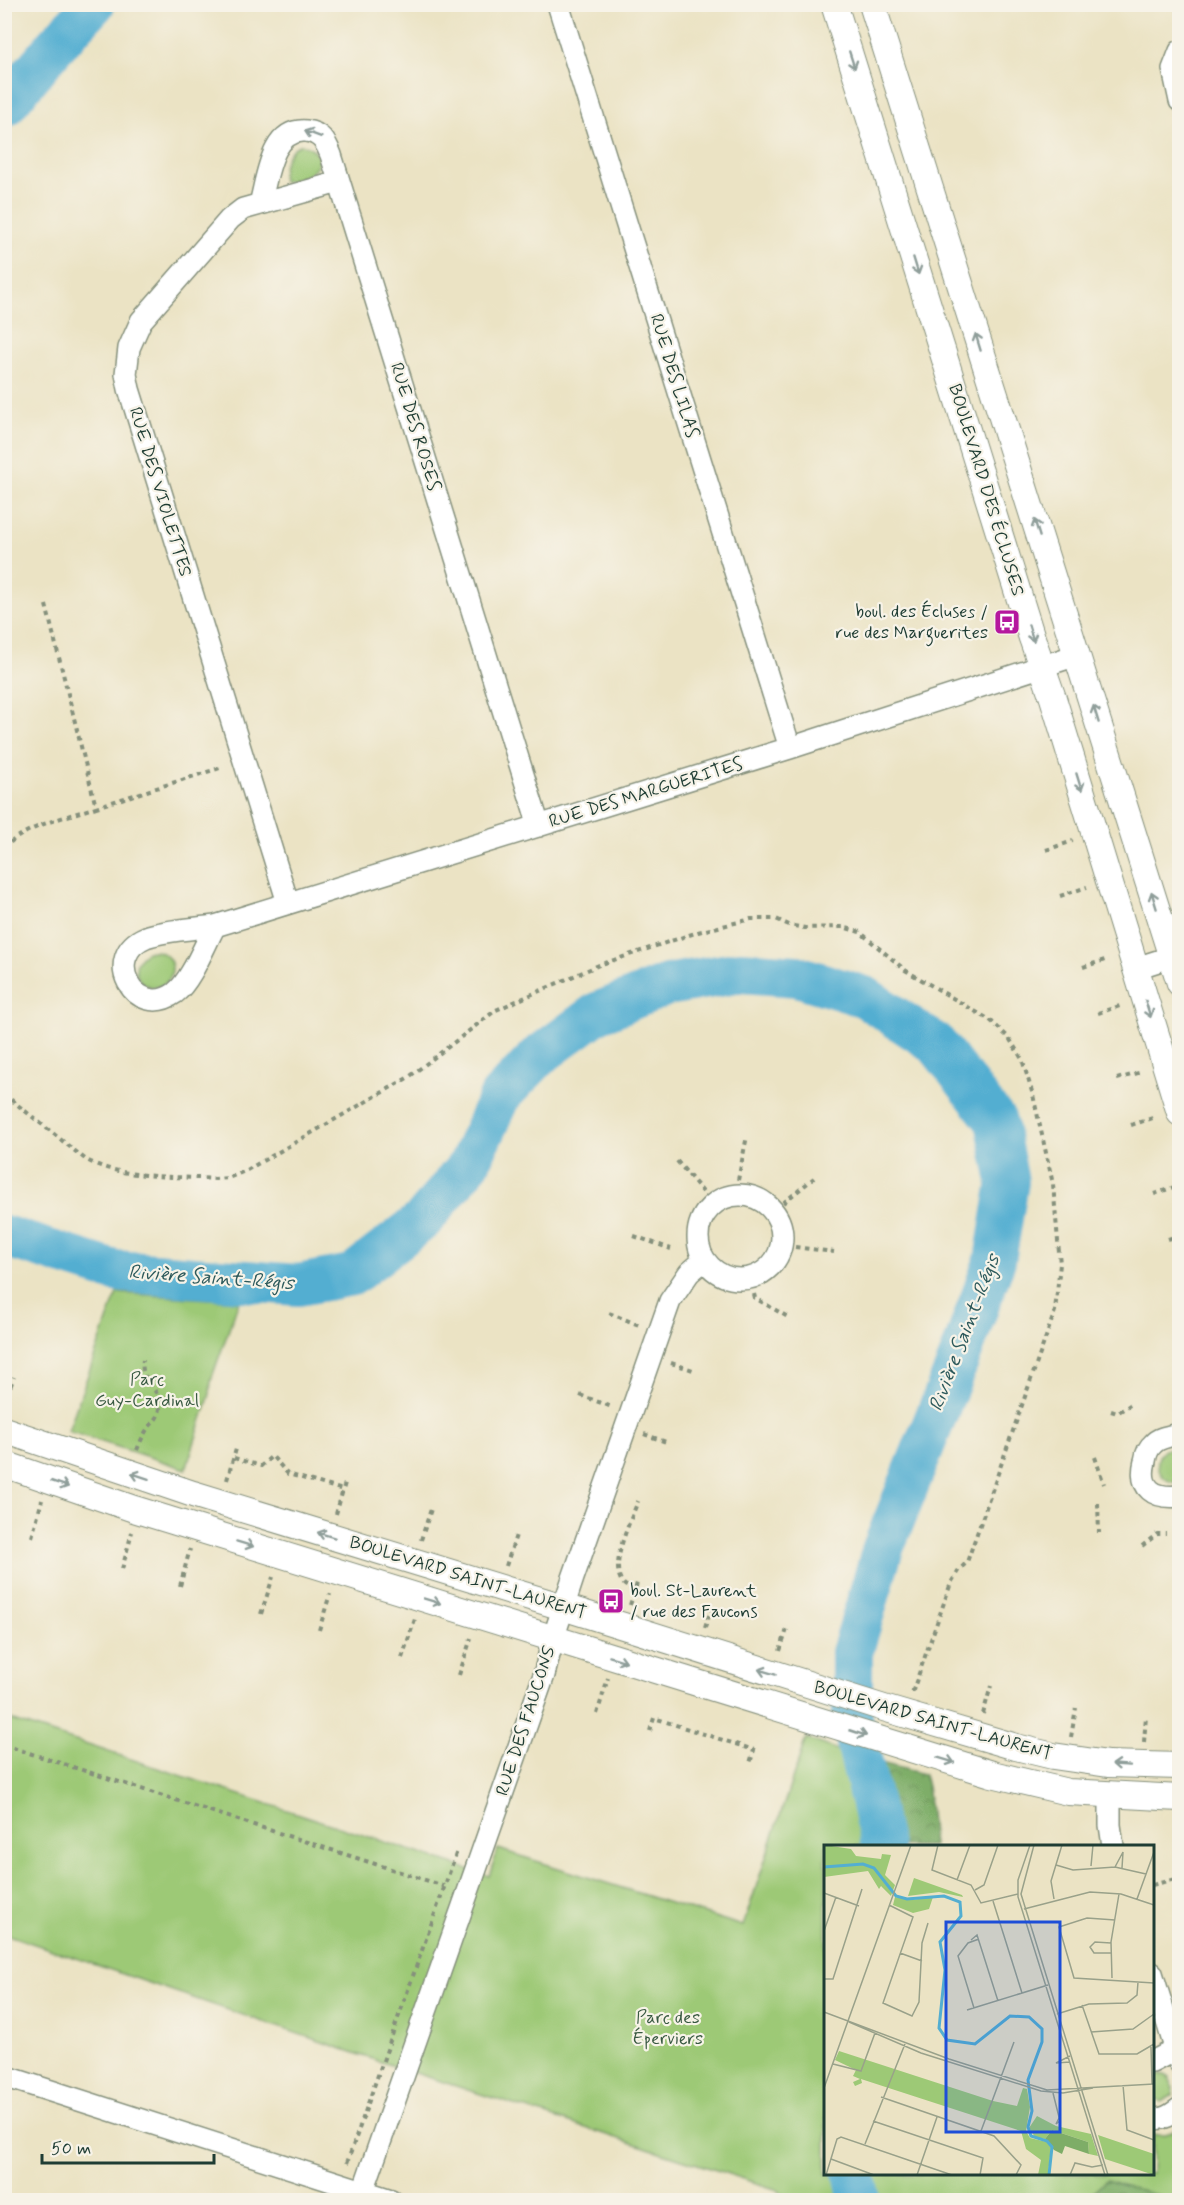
<svg xmlns="http://www.w3.org/2000/svg" width="1184" height="2205" font-family="Mynerve,sans-serif">
	<style>
		.green { fill: #9dc976; stroke: #5e8355; stroke-width: 1.5 }
		.forest { fill: url(#forest-crowns); stroke: #4e754e; stroke-width: 1.5 }
		.lines { fill: none; stroke-linecap: round; stroke-linejoin: round }
		.river { stroke: #53aed1; stroke-width: 42 }
		.minor-casing { stroke: #85907c; stroke-width: 24 }
		.tertiary-casing { stroke: #85907c; stroke-width: 28 }
		.path { stroke: #85907c; stroke-width: 4; stroke-dasharray: 4.5 4.5; stroke-linecap: butt }
		.minor { stroke: #fff; stroke-width: 21 }
		.tertiary { stroke: #fff; stroke-width: 26 }
		.oneway { stroke: #8f9e9a }
		.labels { text-anchor: middle; dominant-baseline: central; stroke-width: 4.5; stroke-linejoin: round; paint-order: stroke }
		.street-label { font-size: 18px; fill: #1f3d34; stroke: #f7f3e8 }
		.poi-label { font-size: 18px; fill: #1f3d34; stroke: #f7f3e8; text-anchor: end }
		.park-label { font-size: 18px; fill: #385941; stroke: #f7f3e8 }
		.water-label { font-size: 20px; font-style: italic; fill: #2c595b; stroke: #f7f3e8 }
		.inset-river { fill: none; stroke: #53aed1; stroke-width: 3 }
		.inset-road { fill: none; stroke: #99a18a; stroke-width: 1.5 }
		.view { fill: #1d4ed8; fill-opacity: 0.15; stroke: #1d4ed8; stroke-width: 3 }
		.inset-edge { fill: none; stroke: #1f3d34; stroke-width: 3 }
	</style>
	<defs>
		<pattern id="forest-crowns" width="20" height="18" patternUnits="userSpaceOnUse" patternTransform="scale(1.5)"><rect width="20" height="18" fill="#7ead67"/><path d="M2 6a3 3 0 1 1 6 0M12 15a3 3 0 1 1 6 0" fill="none" stroke="#678e56"/></pattern>
	</defs>
	<rect width="100%" height="100%" fill="#f7f3e8"/>
	<filter id="ink" filterUnits="userSpaceOnUse"><feTurbulence type="fractalNoise" baseFrequency=".0167" numOctaves="2"/><feDisplacementMap in="SourceGraphic" scale="12" xChannelSelector="R" yChannelSelector="G"/><feConvolveMatrix kernelMatrix="1 2 1 2 8 2 1 2 1" color-interpolation-filters="sRGB"/></filter>
	<filter id="wash" filterUnits="userSpaceOnUse"><feTurbulence type="fractalNoise" baseFrequency=".008" numOctaves="4" result="noise"/><feDisplacementMap in="SourceGraphic" scale="24" xChannelSelector="R" yChannelSelector="G"/><feGaussianBlur stdDeviation="1.35" result="paint"/><feColorMatrix in="noise" values="0 0 0 0 0 0 0 0 0 0 0 0 0 0 0 0 0 1.4 0 .05"/><feComposite in="paint" operator="in"/></filter>
	<g filter="url(#wash)">
		<rect width="100%" height="100%" fill="#ebe3c4"/>
		<path class="green" d="M 300,145 C 314,145 325,159 314,170 C 307,177 292,182 283,181 C 280,169 288,148 300,145 Z
			M136 969a18 18 0 1 1 36 0a18 18 0 1 1-36 0Z
			M 117,1293 L 239,1301 L 211,1380 L 210,1394 L 186,1469 L 68,1431 Z
			M 1179,1447 L 1179,1482 C 1162,1486 1149,1460 1165,1450 C 1168,1448 1176,1448 1179,1447 Z
			M 5,1718 L 489,1876 L 498,1849 L 743,1926 L 806,1738 L 843,1752 L 865,1827 L 868,1846 L 826,1846 L 826,2174 L 838,2174 L 837,2189 L 841,2200 L 787,2200 L 778,2190 L 375,2060 L 5,1934 Z
			M 1160,2075 L 1168,2077 L 1174,2087 L 1173,2095 L 1162,2102 L 1153,2099 L 1153,2077 Z
			M 1179,2128 L 1179,2200 L 1169,2200 L 1106,2180 L 1083,2200 L 878,2200 L 872,2190 L 869,2174 L 1152,2174 L 1153,2135 L 1164,2135 Z"/>
		<path class="forest" d="M 881,1763 L 924,1774 L 928,1791 L 933,1846 L 900,1846 Z
			M 1106,2180 L 1169,2200 L 1083,2200 Z"/>
		<g class="lines">
			<path class="river" d="M 4,107 L 55,46 L 94,4
				M 4,1236 L 115,1271 L 298,1285 L 352,1275 L 423,1220 L 469,1164 L 500,1096 L 539,1056 L 597,1013 L 667,985 L 741,972 L 797,976 L 865,997 L 936,1044 L 996,1121 L 1008,1182 L 995,1260 L 959,1359 L 883,1548 L 852,1653 L 852,1721 L 882,1846
				M 854,2174 L 860,2200"/>
		</g>
	</g>
	<g filter="url(#ink)">
		<g class="lines">
			<defs>
				<path id="minor" d="M 558,4 L 790,748
					M 1180,51 L 1173,69 L 1180,101
					M 260,204 C 267,179 271,128 306,131 C 321,133 326,142 331,155 L 539,826
					M 288,903 L 129,389 L 126,374 L 129,348 L 141,321 L 230,219 L 243,209 L 339,182
					M 215,926 L 790,748 L 1077,655
					M 215,926 C 205,944 191,981 175,993 C 135,1021 100,956 146,937 C 165,930 194,929 215,926 Z
					M 1136,968 L 1180,954
					M698 1237a42 42 0 1 1 84 0a42 42 0 1 1-84 0Z
					M 1180,1434 C 1171,1436 1159,1437 1153,1444 C 1148,1448 1146,1455 1145,1461 C 1138,1489 1154,1499 1180,1496
					M 1110,1795 L 1110,1825 L 1113,1846
					M 1152,1973 L 1180,2064
					M 1152,2062 L 1175,2050
					M 4,2076 L 391,2200
					M 1152,2118 C 1163,2121 1172,2114 1180,2108
					M 363,2191 L 544,1675 L 553,1639 L 573,1578 L 670,1301 L 689,1273 L 704,1260"/>
				<path id="tertiary" d="M 834,4 L 1032,638 L 1053,698 L 1180,1113
					M 872,4 L 1180,983
					M 4,1430 L 193,1494 L 563,1607 L 887,1709 L 1016,1747 L 1053,1756 L 1108,1764 L 1180,1766
					M 4,1464 L 134,1509 L 992,1774 L 1068,1792 L 1180,1798"/>
			</defs>
			<use href="#minor" class="minor-casing"/>
			<use href="#tertiary" class="tertiary-casing"/>
			<path class="path" d="M 46,605 L 96,807 L 223,767
				M 4,849 C 21,827 70,816 96,807
				M 1046,850 L 1073,841
				M 1060,896 L 1087,887
				M 1083,967 L 1108,959
				M 1098,1013 L 1123,1005
				M 1117,1079 L 1142,1072
				M 4,1094 L 85,1159 C 120,1179 175,1176 215,1179 L 228,1178 L 247,1170 L 409,1077 L 496,1010 L 599,965 L 698,932 L 751,919 L 776,919 L 789,925 L 805,928 L 843,927 L 860,932 L 905,970 L 990,1020 L 1009,1038 L 1022,1059 L 1033,1095 L 1053,1184 L 1060,1264 L 1055,1311 L 967,1562 L 958,1571 L 951,1583 L 912,1693
				M 1131,1125 L 1156,1117
				M 677,1161 L 703,1192
				M 738,1180 L 747,1136
				M 1154,1194 L 1180,1185
				M 783,1203 L 814,1178
				M 634,1236 L 671,1249
				M 1168,1239 L 1180,1235
				M 795,1247 L 834,1252
				M 754,1294 L 755,1298 L 788,1317
				M 609,1313 L 639,1325
				M 671,1363 L 693,1370
				M 580,1395 L 612,1407
				M 4,1403 L 14,1377
				M 1111,1411 L 1117,1413 L 1130,1405
				M 644,1434 L 669,1443
				M 137,1450 C 140,1443 143,1435 148,1428 C 154,1421 159,1418 160,1408 C 162,1388 139,1383 143,1360
				M 1095,1457 L 1104,1484
				M 234,1458 L 261,1466 L 272,1456 L 288,1474 L 343,1490
				M 227,1480 L 236,1449
				M 1098,1503 L 1099,1533
				M 336,1514 L 345,1483
				M 32,1537 L 42,1500
				M 421,1540 L 431,1509
				M 1142,1546 L 1157,1534 L 1166,1534
				M 506,1566 L 516,1535
				M 122,1569 L 132,1532
				M 180,1586 L 190,1549
				M 635,1590 C 631,1588 626,1587 623,1583 C 608,1566 631,1520 638,1501
				M 630,1605 L 638,1580
				M 261,1614 L 273,1577
				M 705,1628 L 712,1606
				M 319,1630 L 330,1594
				M 780,1651 L 787,1629
				M 402,1658 L 415,1619
				M 459,1675 L 471,1638
				M 597,1714 L 608,1678
				M 983,1714 L 991,1686
				M 650,1731 L 654,1718 L 754,1750 L 750,1763
				M 1071,1737 L 1076,1708
				M 1144,1742 L 1146,1716
				M 4,1745 L 444,1886
				M 1152,1885 L 1175,1879
				M 347,2163 L 457,1851"/>
			<use href="#minor" class="minor"/>
			<use href="#tertiary" class="tertiary"/>
		</g>
		<defs><path id="oneway-shaft" d="M-6 0H5M1.5-3L5.5 0L1.5 3" fill="none" stroke-width="1.6" stroke-linecap="round" stroke-linejoin="round" transform="scale(1.5)"/></defs>
		<g class="oneway">
			<use href="#oneway-shaft" transform="translate(852 60) rotate(72)"/>
			<use href="#oneway-shaft" transform="translate(313 134) rotate(-160)"/>
			<use href="#oneway-shaft" transform="translate(916 266) rotate(73)"/>
			<use href="#oneway-shaft" transform="translate(978 342) rotate(-107)"/>
			<use href="#oneway-shaft" transform="translate(1037 528) rotate(-107)"/>
			<use href="#oneway-shaft" transform="translate(1031 633) rotate(73)"/>
			<use href="#oneway-shaft" transform="translate(1096 714) rotate(-107)"/>
			<use href="#oneway-shaft" transform="translate(1079 782) rotate(73)"/>
			<use href="#oneway-shaft" transform="translate(1154 900) rotate(-107)"/>
			<use href="#oneway-shaft" transform="translate(1148 1009) rotate(73)"/>
			<use href="#oneway-shaft" transform="translate(140 1476) rotate(-162)"/>
			<use href="#oneway-shaft" transform="translate(60 1484) rotate(19)"/>
			<use href="#oneway-shaft" transform="translate(326 1535) rotate(-163)"/>
			<use href="#oneway-shaft" transform="translate(245 1544) rotate(17)"/>
			<use href="#oneway-shaft" transform="translate(432 1601) rotate(17)"/>
			<use href="#oneway-shaft" transform="translate(618 1659) rotate(17)"/>
			<use href="#oneway-shaft" transform="translate(767 1672) rotate(-163)"/>
			<use href="#oneway-shaft" transform="translate(858 1733) rotate(18)"/>
			<use href="#oneway-shaft" transform="translate(946 1760) rotate(17)"/>
			<use href="#oneway-shaft" transform="translate(1121 1765) rotate(-176)"/>
		</g>
	</g>
	<defs>
		<symbol id="bus-square" viewBox="-11 -11 22 22"><rect x="-9" y="-9" width="18" height="18" rx="4" fill="#b5179e" stroke="#f7f3e8"/><path d="M-5-6H5V4H4V6H2V4H-2V6H-4V4H-5ZM-3.5-4V0h7V-4ZM-3.5 1.2v1.5H-2V1.2ZM2 1.2v1.5H3.5V1.2Z" fill="#fff"/></symbol>
	</defs>
	<g fill-rule="evenodd">
		<use href="#bus-square" x="992" y="607" width="30" height="30"/>
		<use href="#bus-square" x="596" y="1586" width="30" height="30"/>
	</g>
	<g class="labels">
		<g class="street-label">
			<text transform="translate(674 376) rotate(73)">RUE DES LILAS</text>
			<text transform="translate(415 427) rotate(73)">RUE DES ROSES</text>
			<text transform="translate(986 490) rotate(73)">BOULEVARD DES ÉCLUSES</text>
			<text transform="translate(160 492) rotate(73)">RUE DES VIOLETTES</text>
			<text transform="translate(646 793) rotate(-17)">RUE DES MARGUERITES</text>
			<text transform="translate(468 1578) rotate(17)">BOULEVARD SAINT-LAURENT</text>
			<text transform="translate(526 1721) rotate(-72)">RUE DES FAUCONS</text>
			<text transform="translate(933 1721) rotate(16)">BOULEVARD SAINT-LAURENT</text>
		</g>
		<g class="poi-label">
			<text x="988" y="612">boul. des Écluses /<tspan x="988" dy="21">rue des Marguerites</tspan></text>
			<text x="630" y="1591" text-anchor="start">boul. St-Laurent<tspan x="630" dy="21">/ rue des Faucons</tspan></text>
		</g>
		<g class="park-label">
			<text x="147" y="1380">Parc<tspan x="147" dy="21">Guy-Cardinal</tspan></text>
			<text x="668" y="2018">Parc des<tspan x="668" dy="21">Éperviers</tspan></text>
		</g>
		<g class="water-label">
			<text transform="translate(211 1278) rotate(4)">Rivière Saint-Régis</text>
			<text transform="translate(965 1333) rotate(-69)">Rivière Saint-Régis</text>
		</g>
	</g>
	<g transform="translate(824 1845)">
		<rect width="330" height="330" fill="#ebe3c4"/>
		<path d="M 1,0 L 27,4 L 32,11 L 57,14 L 58,9 L 67,10 L 61,30 L 71,40 L 67,51 L 57,41 L 55,44 L 44,26 L 0,32 ZM 90,33 L 138,50 L 139,52 L 115,47 L 84,51 ZM 71,52 L 87,55 L 109,52 L 105,64 L 89,68 L 69,60 ZM 15,206 L 169,256 L 193,261 L 199,243 L 203,244 L 206,262 L 202,286 L 206,293 L 223,297 L 227,302 L 224,329 L 214,330 L 217,315 L 202,304 L 197,286 L 37,234 L 38,238 L 31,241 L 29,237 L 36,234 L 29,231 L 32,225 L 11,215 ZM 213,271 L 232,281 L 267,289 L 274,311 L 265,309 L 264,297 L 228,285 L 221,294 L 211,292 L 205,283 ZM 274,290 L 330,309 L 330,330 L 281,314 Z" fill="#9dc976"/>
		<path d="M 228,285 L 264,297 L 265,309 L 241,301 L 238,309 L 230,305 L 221,294 Z" fill="#7ead67"/>
		<path class="inset-river" d="M 0,22 L 39,19 L 50,23 L 72,51 L 83,54 L 120,51 L 136,57 L 137,71 L 116,97 L 121,125 L 115,183 L 123,195 L 151,199 L 186,171 L 205,172 L 218,184 L 218,197 L 204,235 L 208,266 L 204,282 L 207,291 L 223,296 L 228,302 L 225,330"/>
		<path class="inset-road" d="M 114,0 L 108,25 L 147,40 L 157,58 L 194,49M 206,0 L 194,35 L 194,52 L 281,330M 210,0 L 197,49 L 284,330M 232,20 L 249,25 L 291,22 L 322,29M 267,21 L 269,0M 291,22 L 299,7 L 298,23M 133,35 L 146,0M 151,45 L 160,40 L 174,0M 0,48 L 35,61M 230,54 L 227,36 L 238,0M 313,54 L 330,7M 169,56 L 198,148M 65,60 L 89,72 L 59,158 L 88,171 L 95,157 L 98,98 L 104,78M 200,64 L 266,47 L 297,49 L 330,60M 291,75 L 263,73 L 235,82 L 250,133 L 330,138M 0,86 L 12,52M 147,95 L 153,90 L 174,156M 287,98 L 271,97 L 266,102 L 270,108 L 287,108M 76,108 L 98,116M 288,133 L 287,97 L 295,49M 0,134 L 9,134 L 38,44M 258,160 L 275,209 L 313,209 L 330,199M 150,163 L 134,111 L 144,98 L 155,94M 143,165 L 224,140M 0,167 L 125,214 L 223,245 L 330,239M 233,169 L 265,159 L 303,158 L 313,150 L 314,137M 25,177 L 97,208 L 217,246 L 239,248 L 269,243M 267,187 L 309,184 L 330,169M 327,202 L 328,239M 246,217 L 232,218 L 246,211M 9,219 L 37,226 L 51,188M 299,240 L 303,285 L 330,295M 0,243 L 87,0M 229,248 L 236,276 L 232,279 L 235,273M 57,252 L 170,291 L 197,320 L 192,330M 49,276 L 159,313 L 156,330M 157,286 L 190,197M 41,299 L 81,199M 7,314 L 50,330M 2,330 L 13,294 L 17,292 L 128,330M 93,330 L 113,272M 246,330 L 251,318 L 268,322 L 279,320"/>
		<path class="view" d="M 122,77 L 236,77 L 236,287 L 122,287 Z"/>
		<rect width="330" height="330" class="inset-edge"/>
	</g>
	<rect width="1184" height="2205" fill="none" stroke="#f7f3e8" stroke-width="24"/>
	<path d="M42 2154v9h172v-9" fill="none" stroke="#1f3d34" stroke-width="3"/>
	<text x="51" y="2154" font-size="18" fill="#1f3d34" stroke="#f7f3e8" stroke-width="4.5" paint-order="stroke">50 m</text>
</svg>
